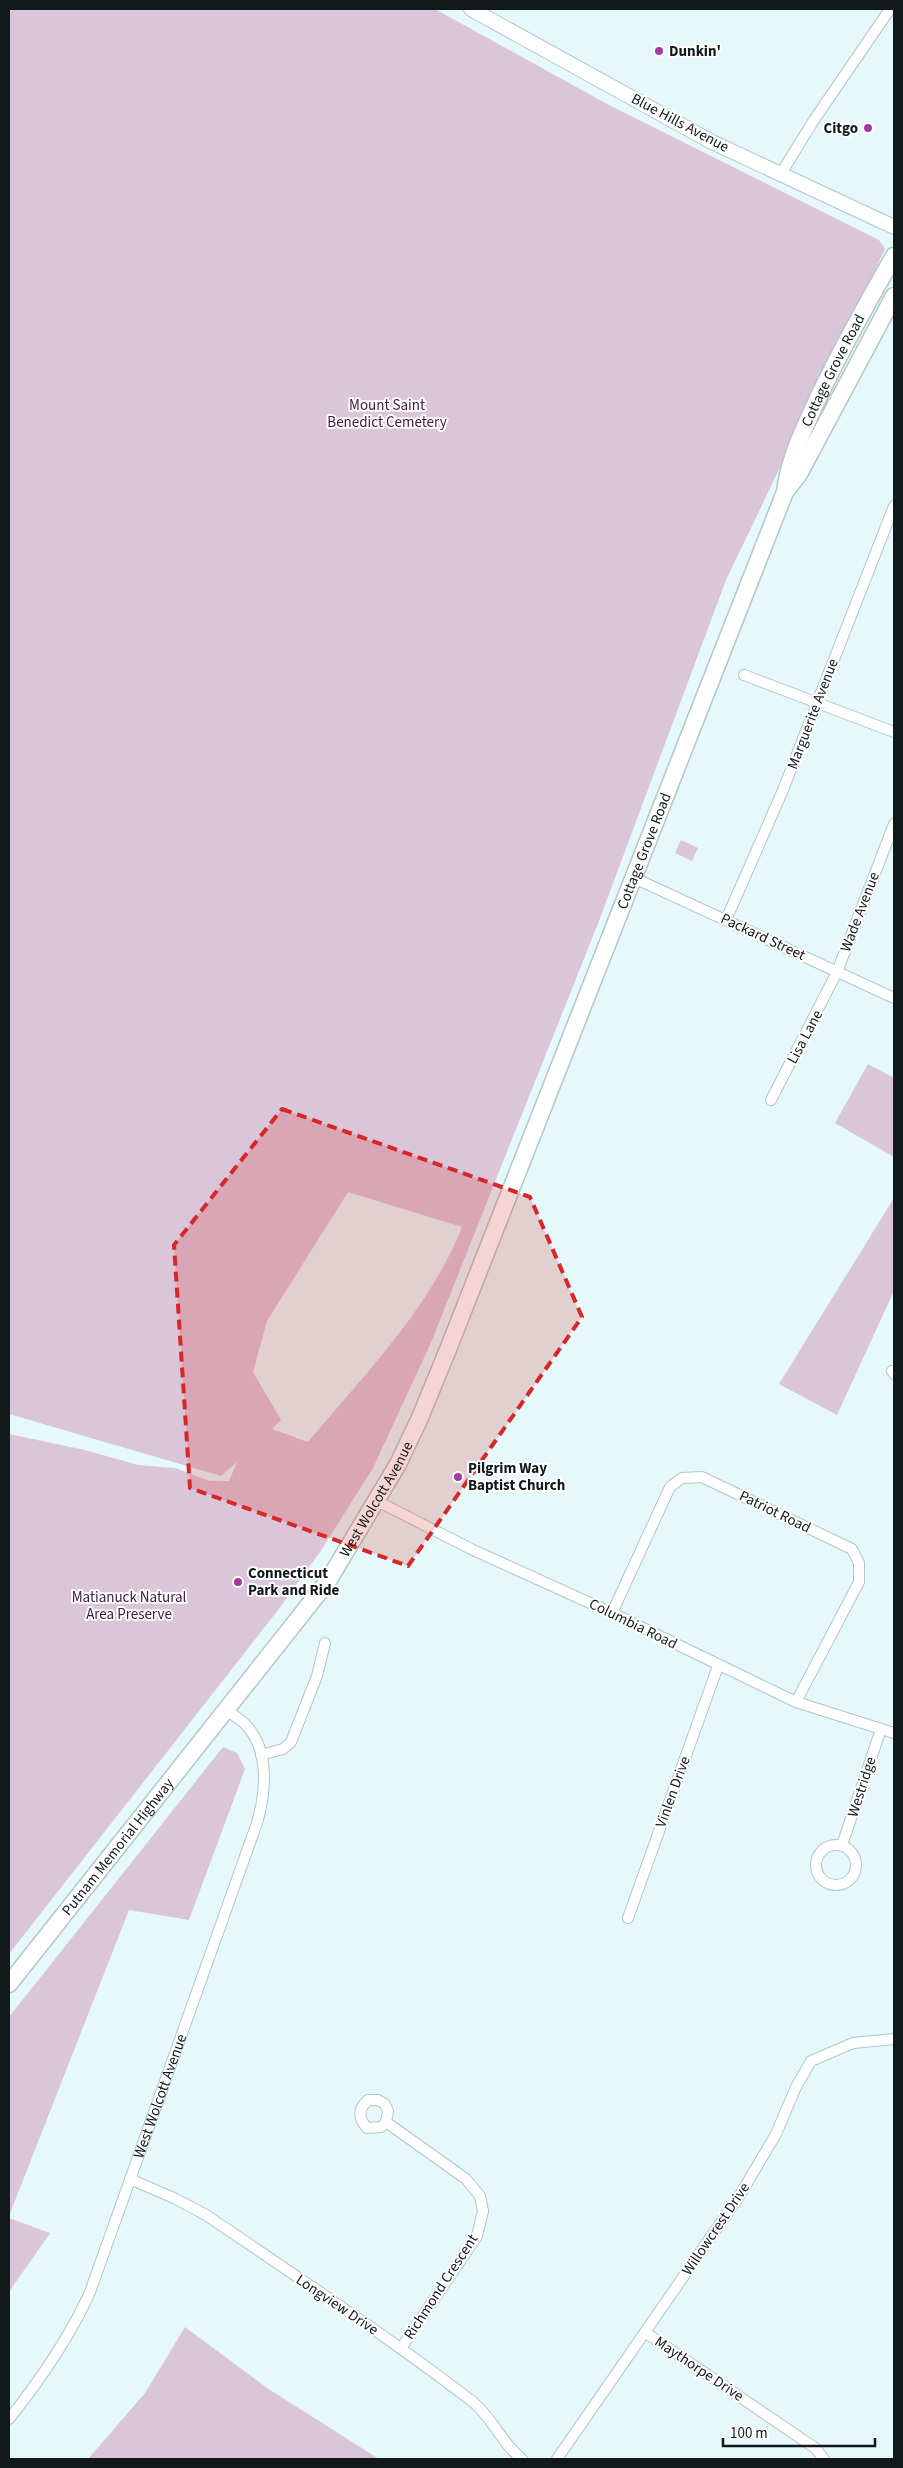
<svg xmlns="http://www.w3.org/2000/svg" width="903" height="2468" font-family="'Source Sans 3',sans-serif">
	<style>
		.green { fill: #dbc5d9; fill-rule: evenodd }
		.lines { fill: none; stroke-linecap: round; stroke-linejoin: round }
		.street-casing { stroke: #b3c6c8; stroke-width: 12 }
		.secondary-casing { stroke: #b3c6c8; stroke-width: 16 }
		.primary-casing { stroke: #b3c6c8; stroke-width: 19 }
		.street { stroke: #fff; stroke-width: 10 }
		.secondary { stroke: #fff; stroke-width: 14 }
		.primary { stroke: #fff; stroke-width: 16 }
		.marked { fill: #d62828; fill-opacity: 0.2; stroke: #d62828; stroke-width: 4; stroke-dasharray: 10 6; stroke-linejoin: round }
		.poi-dot { fill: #a03ba0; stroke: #fff; stroke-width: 2 }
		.labels { text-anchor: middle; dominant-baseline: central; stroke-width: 4; stroke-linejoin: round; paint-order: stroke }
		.poi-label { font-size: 15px; font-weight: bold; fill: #12191a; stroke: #fff; text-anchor: start }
		.street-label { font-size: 15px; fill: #12191a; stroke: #fff }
		.park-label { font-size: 15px; fill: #411a41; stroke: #fff }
	</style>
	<rect width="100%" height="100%" fill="#e5f9fb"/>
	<path class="green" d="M 9,9 L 435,9 L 607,104 L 879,240 L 885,249 L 726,580 L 599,921 L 430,1345 L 373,1468 L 320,1552 L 278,1610 L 9,1954 L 9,1434 L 85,1450 L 138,1465 L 175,1468 L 210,1481 L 229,1481 L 237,1462 L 221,1476 L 9,1414 ZM 348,1192 L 462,1227 C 433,1304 361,1379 308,1442 L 272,1429 L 281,1420 L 253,1372 L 267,1321 Z
		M 681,840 L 698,848 L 692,861 L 675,853 Z
		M 868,1064 L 894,1078 L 894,1157 L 835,1123 Z
		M 894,1198 L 894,1291 L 837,1415 L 779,1384 Z
		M 223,1747 L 237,1753 L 245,1769 L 189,1920 L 129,1910 L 9,2216 L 9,2017 Z
		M 9,2218 L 50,2233 L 9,2292 Z
		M 185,2327 L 267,2388 L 379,2459 L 88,2459 L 145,2393 Z"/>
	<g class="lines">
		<defs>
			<g id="street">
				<path d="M 780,175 L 814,120 L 890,9"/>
				<path d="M 744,675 L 894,732"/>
				<path d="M 632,877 L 894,998"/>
				<path d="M 726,920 L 783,790 L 894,506"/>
				<path d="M 771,1100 L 837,972 L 894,824"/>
				<path d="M 892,1371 L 894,1374"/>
				<path d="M 377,1501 L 471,1549 L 612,1613 L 796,1702 L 894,1733"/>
				<path d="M 612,1613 L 670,1487 L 682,1478 L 702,1477 L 852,1549 L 859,1563 L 859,1582 L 796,1702"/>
				<path d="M 261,1755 L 283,1749 L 291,1742 L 317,1676 L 325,1643"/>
				<circle cx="836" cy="1865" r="20"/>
				<path d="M 842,1845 L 881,1729"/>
				<path d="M 628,1918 L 718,1666"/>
				<path d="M 386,2122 L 381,2127 L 367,2128 C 358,2118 358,2109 368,2100 L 378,2100 L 385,2104 L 388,2111 L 386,2122 L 466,2179 L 480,2196 L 483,2211 L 477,2236 L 401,2348"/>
				<path d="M 130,2179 L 176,2199 L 206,2215 C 296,2276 387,2336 473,2402 C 493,2418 502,2444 522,2459"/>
				<path d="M 646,2333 L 815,2448 L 824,2459"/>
				<path id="s1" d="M 9,2419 C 41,2379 69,2339 90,2292 L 257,1823 C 266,1792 270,1749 245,1724 C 240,1719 232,1714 226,1710"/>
				<path d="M 557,2459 L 740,2195 L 776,2134 L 796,2087 L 811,2061 L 853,2043 L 894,2039"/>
			</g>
			<path id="secondary" d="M 471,9 L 712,142 L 894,227"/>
			<g id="primary">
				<path d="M 785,492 L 799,474 L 894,296"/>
				<path id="s2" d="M 9,1984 L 328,1581 L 398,1464 L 419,1420 L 449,1347 L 785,492 C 789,458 804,429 818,398 C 841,350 867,303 894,256"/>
			</g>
		</defs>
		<use href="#street" class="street-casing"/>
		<use href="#secondary" class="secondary-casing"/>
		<use href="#primary" class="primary-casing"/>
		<use href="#street" class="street"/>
		<use href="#secondary" class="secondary"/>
		<use href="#primary" class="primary"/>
	</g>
	<path class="marked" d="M 282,1109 L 530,1197 L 582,1317 L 408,1566 L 190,1488 L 174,1245 Z"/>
	<g class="poi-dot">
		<circle cx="659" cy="51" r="5"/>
		<circle cx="868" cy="128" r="5"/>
		<circle cx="458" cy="1477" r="5"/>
		<circle cx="238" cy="1582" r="5"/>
	</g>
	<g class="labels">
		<g class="poi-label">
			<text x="669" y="51">Dunkin'</text>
			<text x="858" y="128" text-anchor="end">Citgo</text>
			<text x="468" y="1468">Pilgrim Way<tspan x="468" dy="17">Baptist Church</tspan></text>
			<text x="248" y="1573">Connecticut<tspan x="248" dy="17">Park and Ride</tspan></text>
		</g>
		<g class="street-label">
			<text transform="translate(680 123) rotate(28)">Blue Hills Avenue</text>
			<text stroke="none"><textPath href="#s2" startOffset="1828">Cottage Grove Road</textPath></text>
			<text transform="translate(813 714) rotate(-69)">Marguerite Avenue</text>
			<text stroke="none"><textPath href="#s2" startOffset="1311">Cottage Grove Road</textPath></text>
			<text transform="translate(860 912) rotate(-69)">Wade Avenue</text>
			<text transform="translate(763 937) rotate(25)">Packard Street</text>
			<text transform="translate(805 1037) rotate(-62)">Lisa Lane</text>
			<text stroke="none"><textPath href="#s2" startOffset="609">West Wolcott Avenue</textPath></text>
			<text transform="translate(775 1512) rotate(26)">Patriot Road</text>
			<text transform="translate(633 1624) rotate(26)">Columbia Road</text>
			<text transform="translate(862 1787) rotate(-72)">Westridge</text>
			<text transform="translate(673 1792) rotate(-70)">Vinlen Drive</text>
			<text stroke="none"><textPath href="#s2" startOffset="175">Putnam Memorial Highway</textPath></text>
			<text stroke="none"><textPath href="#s1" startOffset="359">West Wolcott Avenue</textPath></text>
			<text transform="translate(716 2229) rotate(-56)">Willowcrest Drive</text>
			<text transform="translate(441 2287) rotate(-57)">Richmond Crescent</text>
			<text transform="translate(337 2305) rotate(34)">Longview Drive</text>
			<text transform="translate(699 2369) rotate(34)">Maythorpe Drive</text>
		</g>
		<g class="park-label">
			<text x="387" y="405">Mount Saint<tspan x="387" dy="17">Benedict Cemetery</tspan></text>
			<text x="129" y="1597">Matianuck Natural<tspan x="129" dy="17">Area Preserve</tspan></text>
		</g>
	</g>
	<rect width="903" height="2468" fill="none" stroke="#12191a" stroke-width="20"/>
	<path d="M723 2438v8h152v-8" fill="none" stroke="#12191a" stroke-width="2.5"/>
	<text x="730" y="2438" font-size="15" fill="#12191a" stroke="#ffffff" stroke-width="4" paint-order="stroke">100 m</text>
</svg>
